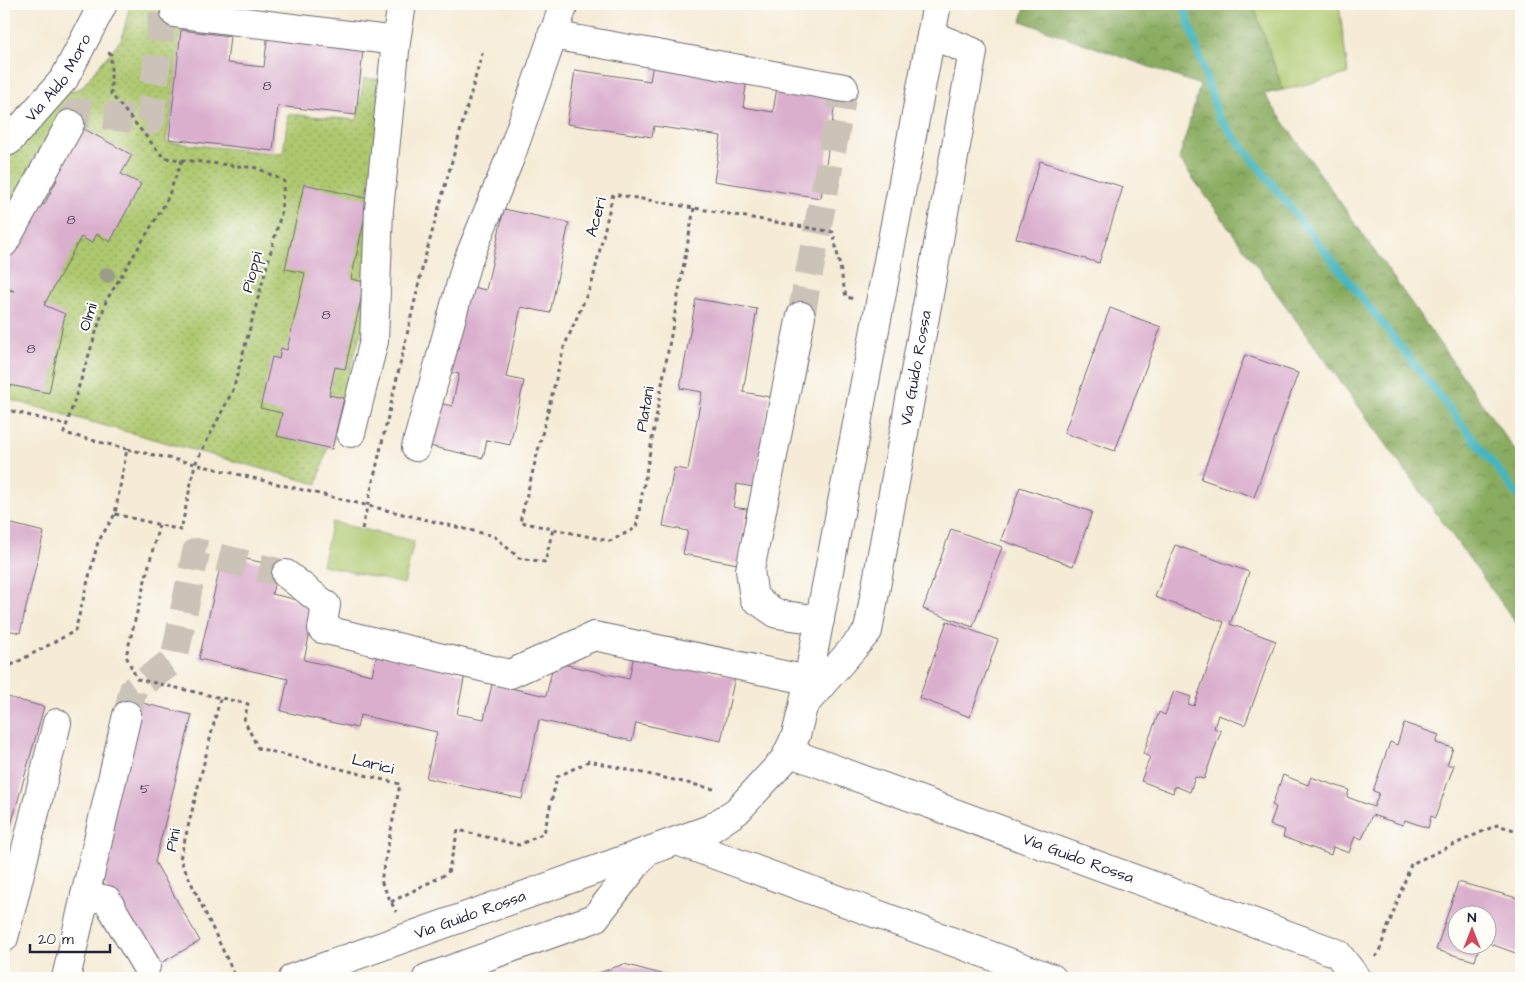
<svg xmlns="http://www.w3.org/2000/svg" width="1525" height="982" font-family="'Architects Daughter',sans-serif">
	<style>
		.green { fill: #adc86e; stroke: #687554 }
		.forest { fill: url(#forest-crowns); stroke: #56674e }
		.garden { fill: url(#garden-dots); stroke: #687554 }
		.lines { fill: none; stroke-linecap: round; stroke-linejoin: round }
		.stream { stroke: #47b6be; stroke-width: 8 }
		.building { fill: #daafce }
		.minor-tunnel { stroke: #cbc3b7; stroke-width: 28; stroke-dasharray: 28 14; stroke-linecap: butt }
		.minor-casing { stroke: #6c6871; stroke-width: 30 }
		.path { stroke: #6c6871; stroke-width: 3; stroke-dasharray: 4 4; stroke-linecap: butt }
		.minor { stroke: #fff; stroke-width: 28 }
		.tree { fill: #9c9c8b }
		.labels { text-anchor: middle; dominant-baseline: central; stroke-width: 4.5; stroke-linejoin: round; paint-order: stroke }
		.number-label { font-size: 14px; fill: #504560 }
		.street-label { font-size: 16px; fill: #22223b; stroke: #fdfcf7 }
	</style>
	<defs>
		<pattern id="forest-crowns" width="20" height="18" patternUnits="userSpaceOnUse" patternTransform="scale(1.25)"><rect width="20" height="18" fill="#8aac61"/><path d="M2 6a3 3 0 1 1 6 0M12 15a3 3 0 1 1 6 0" fill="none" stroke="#708c51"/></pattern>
		<pattern id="garden-dots" width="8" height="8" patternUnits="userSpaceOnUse" patternTransform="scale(1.25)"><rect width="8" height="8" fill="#adc86e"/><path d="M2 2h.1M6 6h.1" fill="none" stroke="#8ca25c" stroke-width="1.8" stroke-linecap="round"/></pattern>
	</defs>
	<rect width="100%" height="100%" fill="#fdfcf7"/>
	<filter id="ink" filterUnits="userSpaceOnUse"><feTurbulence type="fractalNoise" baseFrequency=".02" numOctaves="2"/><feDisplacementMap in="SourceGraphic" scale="10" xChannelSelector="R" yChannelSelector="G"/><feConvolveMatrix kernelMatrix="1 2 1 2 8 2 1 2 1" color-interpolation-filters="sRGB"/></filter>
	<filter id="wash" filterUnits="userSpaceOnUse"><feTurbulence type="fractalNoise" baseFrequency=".0096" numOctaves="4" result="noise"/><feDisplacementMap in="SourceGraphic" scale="20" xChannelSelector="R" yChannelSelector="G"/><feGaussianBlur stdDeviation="1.12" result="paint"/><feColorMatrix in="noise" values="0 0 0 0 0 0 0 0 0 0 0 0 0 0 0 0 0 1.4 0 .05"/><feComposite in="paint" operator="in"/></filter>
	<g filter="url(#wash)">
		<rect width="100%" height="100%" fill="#f5ebd6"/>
		<path class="green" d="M 1253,4 L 1339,4 L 1348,74 L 1283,90 Z
			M 332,522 L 414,541 L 404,584 L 322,565 Z"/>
		<path class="forest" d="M 1026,4 L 1253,4 L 1283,90 L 1264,94 L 1521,459 L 1521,630 L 1179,159 L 1200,85 L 1021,21 Z"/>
		<path class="garden" d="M 130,4 L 191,4 L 166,142 L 283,154 L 288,114 L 357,120 L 364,78 L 384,80 L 363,326 L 317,484 L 4,398 L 4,150 L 64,93 L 81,88 L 122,38 Z"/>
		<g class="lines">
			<path class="stream" d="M 1183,4 L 1218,116 L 1521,499"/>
		</g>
		<g id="blocks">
			<path class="building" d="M 181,30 L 230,36 L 227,63 L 264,67 L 268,32 L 364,42 L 356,115 L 278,106 L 273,151 L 169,139 Z
				M 654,58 L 748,73 L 743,107 L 773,112 L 778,81 L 837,90 L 821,198 L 714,181 L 721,136 L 654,126 L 652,137 L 567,124 L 575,70 L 650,81 Z
				M 75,124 L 132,155 L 121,174 L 141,184 L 110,242 L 97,234 L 92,243 L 81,237 L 44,305 L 65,314 L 49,393 L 4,384 L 4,289 L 14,291 L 4,286 L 4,249 L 31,198 L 44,205 L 57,180 L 47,175 Z
				M 1040,161 L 1123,187 L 1099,263 L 1016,238 Z
				M 304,184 L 369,199 L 351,279 L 365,282 L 345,369 L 335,367 L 329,395 L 344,398 L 332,449 L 277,436 L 282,413 L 260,408 L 272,357 L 279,359 L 281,348 L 287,350 L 305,273 L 285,269 Z
				M 504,209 L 569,223 L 550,313 L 521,307 L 506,377 L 524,381 L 510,445 L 487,440 L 483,458 L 429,446 L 439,403 L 452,406 L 459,374 L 444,371 L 463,285 L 486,290 Z
				M 696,299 L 757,309 L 743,392 L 770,397 L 753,487 L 737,484 L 733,507 L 747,509 L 738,564 L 683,554 L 688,531 L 663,526 L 674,468 L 688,470 L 702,392 L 680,388 Z
				M 1110,308 L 1161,327 L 1115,451 L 1064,433 Z
				M 1245,355 L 1298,373 L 1254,497 L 1201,479 Z
				M 1020,487 L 1092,512 L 1073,566 L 1001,540 Z
				M 4,522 L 44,532 L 20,633 L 4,629 Z
				M 951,529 L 1002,547 L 973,627 L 923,609 Z
				M 1175,545 L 1249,572 L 1230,624 L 1276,641 L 1245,725 L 1218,715 L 1214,728 L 1221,731 L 1204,779 L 1195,777 L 1190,792 L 1175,786 L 1173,793 L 1141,781 L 1150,757 L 1143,754 L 1159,712 L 1165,715 L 1174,691 L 1191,697 L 1188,704 L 1194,706 L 1224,622 L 1155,597 Z
				M 223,554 L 278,566 L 272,594 L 316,604 L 304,660 L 372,675 L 377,654 L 465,674 L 457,714 L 484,719 L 492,684 L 546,696 L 554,662 L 629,679 L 634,655 L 735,677 L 721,741 L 636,723 L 632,741 L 539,720 L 522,799 L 426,778 L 437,732 L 360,715 L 357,728 L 281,711 L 288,679 L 199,659 Z
				M 947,621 L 998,640 L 970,717 L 919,698 Z
				M 4,696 L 44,707 L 4,850 Z
				M 138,702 L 192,715 L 155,862 L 200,941 L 152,968 L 96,870 Z
				M 1404,723 L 1439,735 L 1436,743 L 1453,748 L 1447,765 L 1454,765 L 1435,818 L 1431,816 L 1428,828 L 1405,820 L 1403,825 L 1372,815 L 1362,839 L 1355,836 L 1349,853 L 1333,847 L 1331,855 L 1283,837 L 1285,830 L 1270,825 L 1276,807 L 1272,805 L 1283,775 L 1308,785 L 1311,777 L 1349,790 L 1347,797 L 1374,807 L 1379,793 L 1373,791 L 1390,742 L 1397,745 Z
				M 1458,882 L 1521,899 L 1521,955 L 1488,943 L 1488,914 L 1458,914 L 1458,944 L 1480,944 L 1475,961 L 1436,950 Z
				M 624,964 L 676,978 L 584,978 Z"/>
		</g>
	</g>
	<g filter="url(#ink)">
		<use href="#blocks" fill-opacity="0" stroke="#6c6871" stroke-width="1"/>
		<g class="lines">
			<path class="minor-tunnel" d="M 70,124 L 76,112 L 150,121 L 163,12 L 175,13
				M 801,316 L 844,88
				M 127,715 L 133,690 L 174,660 L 196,552 L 286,574"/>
			<defs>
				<g id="minor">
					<path d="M 175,13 L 396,41"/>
					<path d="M 552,35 L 844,88"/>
					<path id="s1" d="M 4,143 L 9,141 L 64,79 L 103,4"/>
					<path d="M 4,243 L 70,124"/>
					<path d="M 801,316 L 750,570 L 754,598 L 777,614 L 820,620"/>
					<path d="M 351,433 L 374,341 L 379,210 L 396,41 L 402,4"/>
					<path d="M 416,447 L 466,265 L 510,158 L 564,4"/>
					<path d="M 286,574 L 326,605 L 322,629 L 510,674 L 594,636 L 808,680"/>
					<path id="s2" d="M 804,705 L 868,631 L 973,52 L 931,35"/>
					<path id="s3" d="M 788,752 L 1337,953 L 1355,976 L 1354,978"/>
					<path d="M 677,841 L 1052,978"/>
					<path d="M 85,895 L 107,900 L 146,966"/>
					<path d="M 4,938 L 57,723"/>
					<path d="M 66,978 L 127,715"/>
					<path id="s4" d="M 293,978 L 710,829 L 737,811 L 785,759 L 796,735 L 803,707 L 937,4"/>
					<path d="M 427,978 L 595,918 L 646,852"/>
				</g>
			</defs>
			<use href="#minor" class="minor-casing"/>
			<path class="path" d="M 108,53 L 111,54 L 111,94 L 164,158 L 257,168 L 284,181 L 281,214 L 233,390 L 195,464 L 494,536 L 519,558 L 545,562 L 553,529
				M 694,208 L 636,528 L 610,541 L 520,522 L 564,347 L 592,283 L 613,194 L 833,232 L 846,297 L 855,299
				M 4,409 L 66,425
				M 127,449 L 64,433 L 106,301 L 166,202 L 182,160
				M 159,525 L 126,656 L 137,679 L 248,704 L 244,720 L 258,748 L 400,784 L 381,881 L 396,912
				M 362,529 L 424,261 L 483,50
				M 4,669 L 75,631 L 98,542 L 115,514 L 127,449 L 195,464 L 181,530 L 115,514
				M 220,699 L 180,859 L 236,978
				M 391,902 L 448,873 L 458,830 L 519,845 L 544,833 L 557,777 L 589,761 L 714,789
				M 1375,957 L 1378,954 L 1411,864 L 1497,825 L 1521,832"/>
			<use href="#minor" class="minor"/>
		</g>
		<circle class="tree" cx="107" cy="275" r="8"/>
	</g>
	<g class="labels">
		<g class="number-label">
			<text x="267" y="86">8</text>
			<text x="71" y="220">8</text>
			<text x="326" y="315">8</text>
			<text x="31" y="349">8</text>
			<text x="145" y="789">5</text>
		</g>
		<g class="street-label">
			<text stroke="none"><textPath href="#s1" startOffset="86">Via Aldo Moro</textPath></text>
			<text transform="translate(596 217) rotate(-75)">Aceri</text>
			<text transform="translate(252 272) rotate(-75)">Pioppi</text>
			<text transform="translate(88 317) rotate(-72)">Olmi</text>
			<text stroke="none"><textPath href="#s2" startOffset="365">Via Guido Rossa</textPath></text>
			<text transform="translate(645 409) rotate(-80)">Platani</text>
			<text transform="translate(373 764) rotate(14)">Larici</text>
			<text transform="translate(173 840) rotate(-78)">Pini</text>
			<text stroke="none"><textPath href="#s3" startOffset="309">Via Guido Rossa</textPath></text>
			<text stroke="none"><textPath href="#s4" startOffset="188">Via Guido Rossa</textPath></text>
		</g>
	</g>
	<rect width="1525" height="982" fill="none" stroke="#fdfcf7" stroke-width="20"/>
	<g transform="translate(1472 930)"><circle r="24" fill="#fdfcf7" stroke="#a5a5ac"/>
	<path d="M0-4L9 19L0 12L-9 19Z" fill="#d1495b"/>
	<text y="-8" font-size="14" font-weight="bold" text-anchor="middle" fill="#22223b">N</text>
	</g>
	<path d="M30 944v8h80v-8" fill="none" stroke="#22223b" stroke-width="2.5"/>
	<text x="38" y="944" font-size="15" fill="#22223b" stroke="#fdfcf7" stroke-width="4" paint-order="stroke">20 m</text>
</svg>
